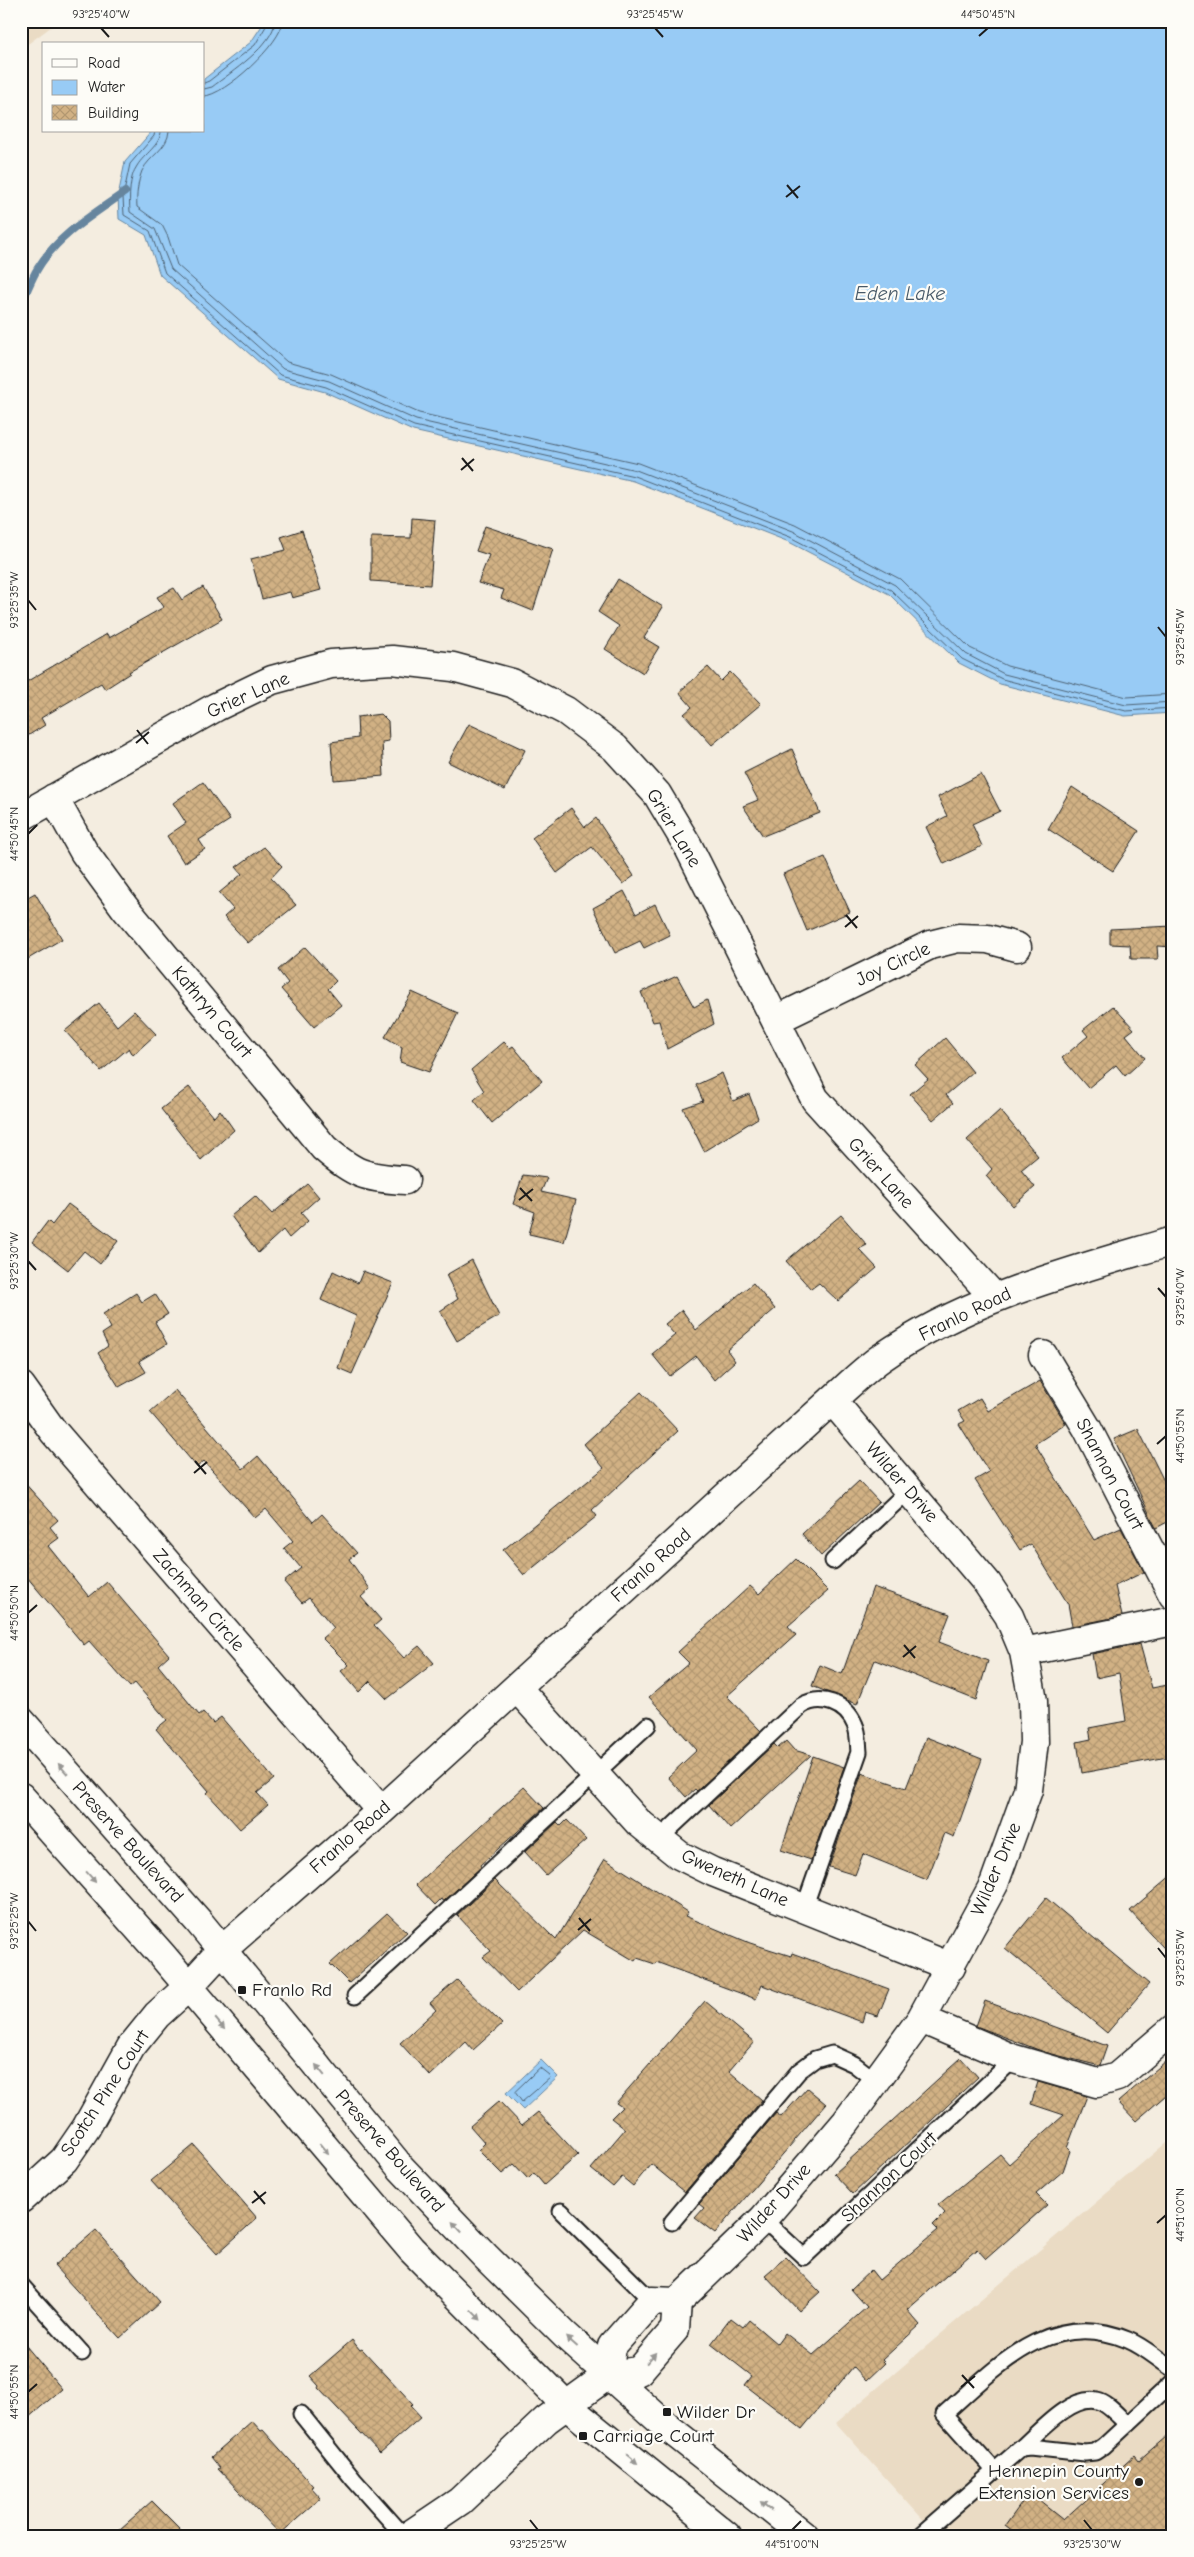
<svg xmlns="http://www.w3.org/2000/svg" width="1194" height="2557" font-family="'Comic Neue',sans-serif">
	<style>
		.built { fill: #eadbc4 }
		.water { fill: #98cbf5; stroke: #66859e }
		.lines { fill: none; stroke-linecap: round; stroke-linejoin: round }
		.shore { stroke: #4e6273; stroke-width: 1 }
		.stream { stroke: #66859e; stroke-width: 8 }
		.building { fill: url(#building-cross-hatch); stroke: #1c1c1c }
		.lane-casing { stroke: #1c1c1c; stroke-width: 19 }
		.street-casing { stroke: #1c1c1c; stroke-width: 31 }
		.secondary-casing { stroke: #1c1c1c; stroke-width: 31 }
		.lane { stroke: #fdfcf7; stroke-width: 15 }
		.street { stroke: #fdfcf7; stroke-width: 28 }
		.secondary { stroke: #fdfcf7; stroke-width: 28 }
		.oneway { fill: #989794 }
		.ticks { fill: none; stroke: #1c1c1c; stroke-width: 2 }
		.poi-dot { fill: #1c1c1c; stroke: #fdfcf7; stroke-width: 2 }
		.labels { text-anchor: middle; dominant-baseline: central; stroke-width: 4.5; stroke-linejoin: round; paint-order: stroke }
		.street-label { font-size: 19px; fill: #1c1c1c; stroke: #fdfcf7 }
		.poi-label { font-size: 19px; fill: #1c1c1c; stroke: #fdfcf7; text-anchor: start }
		.water-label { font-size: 20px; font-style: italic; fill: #475968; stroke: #fdfcf7 }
		.neatline { fill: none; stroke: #1c1c1c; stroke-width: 2 }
		.ticks-label { font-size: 12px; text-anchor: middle; fill: #1c1c1c }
	</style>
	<defs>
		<pattern id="building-cross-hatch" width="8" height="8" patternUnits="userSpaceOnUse" patternTransform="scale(1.25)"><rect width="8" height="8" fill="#d1b184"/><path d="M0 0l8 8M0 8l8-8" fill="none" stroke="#b39871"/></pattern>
	</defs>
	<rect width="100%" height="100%" fill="#f4ede0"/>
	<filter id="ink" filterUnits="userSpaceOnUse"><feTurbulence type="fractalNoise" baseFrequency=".02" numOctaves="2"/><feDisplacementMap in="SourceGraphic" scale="10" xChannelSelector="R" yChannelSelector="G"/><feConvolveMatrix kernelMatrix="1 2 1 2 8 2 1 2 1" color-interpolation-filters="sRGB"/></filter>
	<g filter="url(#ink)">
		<path class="built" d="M 21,21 L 59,21 L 21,49 Z
			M 1173,2137 L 1173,2536 L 938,2536 L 836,2423 Z"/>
		<path class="water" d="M 265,21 L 1173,21 L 1173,713 L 1125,716 L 1000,684 L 959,663 L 889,594 L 789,542 L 633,481 L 413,431 L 325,392 L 278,379 L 160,275 L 146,235 L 119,219 L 118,196 L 125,162 L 152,131 L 204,131 L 204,79 L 251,42 Z
			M 541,2060 L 558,2077 L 523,2110 L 506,2093 Z"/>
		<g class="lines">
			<path class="shore" d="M 204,83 L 209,81 L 255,45 L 269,21
				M 204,89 L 212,87 C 230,73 274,45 275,21
				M 204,96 C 224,96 282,43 283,21
				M 155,131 L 154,136 L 130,164 L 123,197 L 124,215 L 150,231 L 165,273 L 280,375 L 326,387 L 414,426 L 634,476 L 790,537 L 891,590 L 962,659 L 1002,679 L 1126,711 L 1173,708
				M 161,131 C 161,145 144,154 137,166 C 129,177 129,198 130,212 L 155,229 L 171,269 L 283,369 L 329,381 L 416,420 L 636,470 L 793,531 L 895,585 L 966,654 L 1004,674 L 1126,705 L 1173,702
				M 169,131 C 168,149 149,156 142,171 C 138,181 136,196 137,207 L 162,225 L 168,237 L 177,265 L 287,362 L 331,374 L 419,413 L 638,463 L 795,524 L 900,579 L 970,648 L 1007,666 L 1127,697 L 1173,694
				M 540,2068 L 549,2075 L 550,2078 L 522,2102 L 515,2092 Z"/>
			<path class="stream" d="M 21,303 C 27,292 31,279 38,268 C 58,235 94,214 125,192"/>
		</g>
		<path class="building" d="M 412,518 L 435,520 L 430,585 L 371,581 L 371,537 L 411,538 Z
			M 485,526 L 553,549 L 533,611 L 501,598 L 504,590 L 478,583 L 489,555 L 476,551 Z
			M 302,530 L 321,590 L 292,598 L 290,592 L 262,599 L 251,559 L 286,550 L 281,537 Z
			M 618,579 L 663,607 L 644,638 L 659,647 L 643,673 L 605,649 L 619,626 L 598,612 Z
			M 203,587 L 222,619 L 129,672 L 130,673 L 105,689 L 101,683 L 41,718 L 45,725 L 21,740 L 21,685 L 107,634 L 109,638 L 164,607 L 157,597 L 174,588 L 182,600 Z
			M 708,667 L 721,681 L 730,672 L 761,704 L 712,745 L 684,714 L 692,707 L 679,692 Z
			M 381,714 L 388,721 L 389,741 L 382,742 L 384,776 L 334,780 L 331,742 L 358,738 L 357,717 Z
			M 469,724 L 525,750 L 505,790 L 448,762 Z
			M 792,749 L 820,813 L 763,836 L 743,806 L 758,800 L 744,773 Z
			M 981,774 L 1000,811 L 972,824 L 982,846 L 944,864 L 926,827 L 947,816 L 938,797 Z
			M 203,782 L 230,820 L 199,840 L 205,849 L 184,863 L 167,836 L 186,823 L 173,803 Z
			M 1072,787 L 1139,831 L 1113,871 L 1048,829 Z
			M 571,808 L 585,827 L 596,818 L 634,876 L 623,884 L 592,847 L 557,873 L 532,838 Z
			M 264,847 L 282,866 L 271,878 L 296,905 L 248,943 L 224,917 L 233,909 L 219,893 L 242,874 L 236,867 Z
			M 825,857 L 850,912 L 807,931 L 783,874 Z
			M 624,891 L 636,914 L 655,904 L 670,935 L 644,948 L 640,941 L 615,953 L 593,908 Z
			M 35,893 L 62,939 L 21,963 L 21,901 Z
			M 1173,926 L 1173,947 L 1157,946 L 1158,959 L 1131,959 L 1130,945 L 1110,944 L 1110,929 Z
			M 305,947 L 336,981 L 328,989 L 341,1005 L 314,1027 L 281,989 L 288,983 L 278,970 Z
			M 677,976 L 694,1007 L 707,1000 L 714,1024 L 667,1049 L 659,1021 L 653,1022 L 641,992 Z
			M 412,992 L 458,1013 L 429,1072 L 400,1062 L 402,1047 L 385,1037 Z
			M 99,1003 L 117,1026 L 134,1011 L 156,1034 L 133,1055 L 129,1048 L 101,1071 L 65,1031 Z
			M 1113,1006 L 1134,1029 L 1126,1035 L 1145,1058 L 1125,1076 L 1116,1065 L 1088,1088 L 1062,1058 L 1088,1036 L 1083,1030 Z
			M 945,1038 L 973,1072 L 946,1095 L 953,1103 L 933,1120 L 910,1094 L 928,1079 L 915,1065 Z
			M 504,1042 L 510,1048 L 513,1046 L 542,1081 L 492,1123 L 474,1100 L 484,1091 L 471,1070 Z
			M 722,1073 L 733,1101 L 749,1094 L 758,1118 L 704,1151 L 683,1108 L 703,1101 L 696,1085 Z
			M 189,1087 L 214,1117 L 220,1110 L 234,1130 L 201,1160 L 161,1109 Z
			M 1000,1110 L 1038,1156 L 1021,1170 L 1035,1187 L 1013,1206 L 986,1176 L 992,1169 L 967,1140 Z
			M 523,1175 L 547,1178 L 541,1192 L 576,1200 L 564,1242 L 529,1234 L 535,1212 L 513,1204 Z
			M 308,1184 L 319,1197 L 301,1213 L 308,1221 L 289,1238 L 283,1230 L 258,1253 L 231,1216 L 255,1196 L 272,1214 Z
			M 68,1204 L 118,1241 L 100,1264 L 84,1251 L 68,1270 L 32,1242 L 48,1221 L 52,1225 Z
			M 841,1215 L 867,1245 L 859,1249 L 877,1268 L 838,1301 L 819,1283 L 811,1289 L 786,1261 Z
			M 472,1260 L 499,1316 L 457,1341 L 440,1311 L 458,1299 L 446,1275 Z
			M 333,1271 L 358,1283 L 363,1271 L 393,1283 L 352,1374 L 338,1368 L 356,1316 L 321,1300 Z
			M 753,1283 L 775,1309 L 727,1350 L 735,1361 L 714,1380 L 696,1356 L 670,1376 L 652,1354 L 675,1335 L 665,1324 L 682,1310 L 696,1330 Z
			M 136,1293 L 142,1302 L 155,1294 L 168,1314 L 155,1322 L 167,1344 L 139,1361 L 146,1372 L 119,1387 L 98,1353 L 108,1346 L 102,1334 L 111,1328 L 103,1314 Z
			M 1040,1381 L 1066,1424 L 1035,1444 L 1094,1540 L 1121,1528 L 1144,1572 L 1115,1586 L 1122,1616 L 1072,1626 L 1068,1604 L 1031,1544 L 1020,1550 L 975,1480 L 989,1472 L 959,1424 L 965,1421 L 958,1411 L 980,1398 L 988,1411 Z
			M 175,1390 L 243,1469 L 258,1456 L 313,1522 L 322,1514 L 357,1553 L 349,1559 L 370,1589 L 361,1597 L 381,1620 L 374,1626 L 404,1658 L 419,1646 L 434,1663 L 387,1699 L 370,1681 L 359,1692 L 341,1671 L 349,1665 L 322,1638 L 334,1628 L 309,1598 L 302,1603 L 284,1582 L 301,1568 L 284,1548 L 293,1541 L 266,1509 L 255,1518 L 204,1461 L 197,1467 L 150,1412 Z
			M 641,1392 L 678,1431 L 592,1510 L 597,1516 L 524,1575 L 503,1550 L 604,1468 L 584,1444 Z
			M 1138,1429 L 1173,1499 L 1173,1519 L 1156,1528 L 1114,1439 Z
			M 21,1479 L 58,1520 L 50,1527 L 59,1538 L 48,1546 L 89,1597 L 107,1582 L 169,1655 L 158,1665 L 199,1715 L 203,1712 L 213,1723 L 221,1717 L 274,1779 L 257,1793 L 268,1805 L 240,1829 L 207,1793 L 209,1791 L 156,1729 L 167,1720 L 135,1683 L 130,1687 L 89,1641 L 84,1645 L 21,1570 Z
			M 859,1481 L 879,1502 L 821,1556 L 802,1534 Z
			M 796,1559 L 828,1591 L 788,1626 L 796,1635 L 727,1696 L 761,1731 L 697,1791 L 695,1789 L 686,1797 L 668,1777 L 697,1750 L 649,1697 L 689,1663 L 678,1652 L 750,1586 L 759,1594 Z
			M 873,1587 L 950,1614 L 939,1642 L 988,1661 L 976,1700 L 875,1660 L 857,1704 L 812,1686 L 820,1665 L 842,1674 Z
			M 1140,1644 L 1152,1688 L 1173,1684 L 1173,1756 L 1082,1773 L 1077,1742 L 1091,1739 L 1089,1728 L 1126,1721 L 1119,1673 L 1096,1678 L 1092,1654 Z
			M 926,1737 L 982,1759 L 954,1837 L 945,1833 L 927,1880 L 863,1854 L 855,1875 L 829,1867 L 862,1773 L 906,1788 Z
			M 786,1741 L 794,1750 L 811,1755 L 730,1829 L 709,1805 L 774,1744 L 778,1748 Z
			M 813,1756 L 844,1767 L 811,1860 L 781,1850 Z
			M 524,1787 L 544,1808 L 480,1865 L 481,1867 L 444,1901 L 441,1899 L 435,1905 L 416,1885 Z
			M 567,1820 L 586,1840 L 546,1875 L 525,1852 L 557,1822 L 561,1826 Z
			M 605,1859 L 688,1912 L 685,1916 L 750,1943 L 791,1956 L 792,1953 L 889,1989 L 878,2016 L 865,2012 L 862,2022 L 762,1985 L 756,1999 L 656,1962 L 655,1964 L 637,1958 L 635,1961 L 583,1930 L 517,1992 L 483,1957 L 491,1951 L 457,1915 L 495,1880 L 556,1940 Z
			M 1173,1874 L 1173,1958 L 1130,1911 Z
			M 1046,1898 L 1149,1984 L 1107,2033 L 1005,1948 Z
			M 387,1913 L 407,1932 L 349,1983 L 330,1964 Z
			M 457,1980 L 502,2024 L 473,2050 L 466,2042 L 430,2076 L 400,2043 L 436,2010 L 430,2003 Z
			M 705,2001 L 754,2042 L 729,2071 L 762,2100 L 685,2192 L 651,2164 L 633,2186 L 622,2177 L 613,2187 L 591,2169 L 625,2129 L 611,2118 L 622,2107 L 616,2103 Z
			M 985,2001 L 1107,2046 L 1100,2066 L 1044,2052 L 976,2026 Z
			M 1173,2055 L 1173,2089 L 1136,2121 L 1118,2102 Z
			M 961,2058 L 978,2077 L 853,2194 L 834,2174 Z
			M 1038,2082 L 1087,2096 L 1067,2148 L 1070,2151 L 1063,2171 L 1036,2194 L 1047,2205 L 986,2259 L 977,2249 L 907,2310 L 920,2325 L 882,2360 L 885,2363 L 866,2381 L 853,2367 L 802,2429 L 745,2385 L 752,2376 L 711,2344 L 731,2318 L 743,2327 L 749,2320 L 777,2344 L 785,2333 L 813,2355 L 867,2307 L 851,2289 L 871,2270 L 879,2280 L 938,2230 L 933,2225 L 945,2213 L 938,2205 L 1000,2154 L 1009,2164 L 1064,2115 L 1031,2104 Z
			M 807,2088 L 826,2104 L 715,2233 L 695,2218 L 704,2208 L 699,2204 L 776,2113 L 781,2117 Z
			M 499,2101 L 522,2125 L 538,2112 L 578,2155 L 544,2185 L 534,2173 L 528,2179 L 514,2164 L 502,2174 L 478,2150 L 485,2143 L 470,2126 Z
			M 194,2145 L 257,2218 L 217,2254 L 151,2181 Z
			M 96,2230 L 160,2302 L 120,2338 L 54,2266 Z
			M 786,2257 L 820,2292 L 799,2311 L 765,2275 Z
			M 21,2340 L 62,2389 L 21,2424 Z
			M 352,2340 L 360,2350 L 362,2349 L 413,2404 L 411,2406 L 421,2417 L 380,2453 L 318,2388 L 319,2386 L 310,2376 Z
			M 252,2421 L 261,2431 L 263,2430 L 313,2486 L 311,2487 L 321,2498 L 280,2534 L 218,2469 L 220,2468 L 211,2457 Z
			M 1173,2431 L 1173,2536 L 1018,2536 L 1005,2526 L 1029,2493 L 1063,2520 L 1135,2455 L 1139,2460 Z
			M 152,2501 L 187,2536 L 112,2536 Z"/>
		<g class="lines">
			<defs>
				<path id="lane" d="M 833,1561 L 909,1490
					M 659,1839 L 801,1706 C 821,1694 846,1703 855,1725 C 859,1733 858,1744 859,1752 L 804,1908
					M 355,1996 L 648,1725
					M 561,2211 L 652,2301
					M 763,2219 L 804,2257 L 1014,2059
					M 672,2222 L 799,2071 L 815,2059 L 832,2054 L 854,2064 L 876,2081
					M 21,2285 L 82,2353
					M 301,2414 L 354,2480 L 404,2536
					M 1021,2448 C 1039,2432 1071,2395 1097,2401 C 1108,2403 1119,2417 1127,2424
					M 994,2470 L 944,2414 C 997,2367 1050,2307 1128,2340 C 1145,2347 1157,2359 1173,2369
					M 429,2522 L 440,2536
					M 920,2536 L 1021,2448 L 1030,2447 L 1085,2453 L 1095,2452 L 1104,2446 L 1173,2382"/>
				<path id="street" d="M 54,798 L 84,852 L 125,908 L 324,1148 C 354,1174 365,1178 405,1180
					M 21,817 L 216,707 L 272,680 L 331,664 L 392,660 L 453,667 L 512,683 L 566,711 L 615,748 L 657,794 L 688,846 L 815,1099 L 994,1297
					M 776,1020 L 930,945 L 958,938 L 988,939 L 1017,947
					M 1043,1355 L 1087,1428 L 1173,1595
					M 21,1386 L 53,1431 L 381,1811
					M 1024,1652 L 1173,1621
					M 517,1688 L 638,1822 L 679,1855 L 713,1872 L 951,1967
					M 921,2019 L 1014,2059 L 1097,2083 L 1117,2077 L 1173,2029
					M 21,2199 L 64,2160 L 86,2128 L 131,2047 L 157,2015 L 188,1987 L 222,1950 L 381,1811 L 832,1400 C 848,1386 864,1370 881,1358 C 968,1297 1073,1271 1173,1241
					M 608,2375 L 612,2346 L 652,2301 L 677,2302
					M 408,2536 L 460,2501 L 546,2420 L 608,2375 L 639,2371 L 675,2329 L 677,2302 L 763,2219 L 846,2122 L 921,2019 L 994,1884 L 1028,1790 L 1034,1742 L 1033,1701 L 1024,1652 L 1009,1616 L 987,1583 L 832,1400"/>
				<path id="secondary" d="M 21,1721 L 199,1922 L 401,2168 L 485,2256 L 565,2335 L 666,2426 L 805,2536
					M 21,1797 L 161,1954 L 411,2249 L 567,2406 L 727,2536"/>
			</defs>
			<use href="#lane" class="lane-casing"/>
			<use href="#street" class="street-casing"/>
			<use href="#secondary" class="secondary-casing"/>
			<use href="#lane" class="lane"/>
			<use href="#street" class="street"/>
			<use href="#secondary" class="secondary"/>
		</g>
		<defs><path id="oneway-solid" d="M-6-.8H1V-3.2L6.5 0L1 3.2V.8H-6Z" transform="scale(1.25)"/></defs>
		<g class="oneway">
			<use href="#oneway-solid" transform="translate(63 1769) rotate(-131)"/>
			<use href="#oneway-solid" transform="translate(91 1877) rotate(49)"/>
			<use href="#oneway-solid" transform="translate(220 2024) rotate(50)"/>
			<use href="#oneway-solid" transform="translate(320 2070) rotate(-129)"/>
			<use href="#oneway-solid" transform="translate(324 2149) rotate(50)"/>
			<use href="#oneway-solid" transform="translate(457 2227) rotate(-133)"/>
			<use href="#oneway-solid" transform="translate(476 2315) rotate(46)"/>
			<use href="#oneway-solid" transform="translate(572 2342) rotate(-138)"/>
			<use href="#oneway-solid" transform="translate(651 2358) rotate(-49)"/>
			<use href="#oneway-solid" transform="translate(632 2459) rotate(39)"/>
			<use href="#oneway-solid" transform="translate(766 2506) rotate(-142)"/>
		</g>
	</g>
	<path class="ticks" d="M 101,28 L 109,37M 655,28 L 663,37M 979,36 L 988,28M 787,185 L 798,198M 786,197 L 800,186M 462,458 L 473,471M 461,470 L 474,459M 28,600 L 36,610M 1158,627 L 1166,637M 137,730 L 148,744M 136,743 L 149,732M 28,834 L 37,825M 846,915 L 857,928M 845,927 L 858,916M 520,1188 L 532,1201M 519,1200 L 533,1189M 28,1261 L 36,1270M 1158,1288 L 1166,1297M 1157,1444 L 1166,1436M 195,1461 L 206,1474M 194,1473 L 207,1462M 28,1613 L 37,1605M 904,1645 L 915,1658M 903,1657 L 916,1646M 579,1918 L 590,1931M 28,1921 L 36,1931M 578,1930 L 591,1919M 1158,1948 L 1166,1958M 254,2191 L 265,2204M 252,2203 L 266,2192M 1157,2223 L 1166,2215M 962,2375 L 974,2388M 961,2387 L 975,2376M 28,2392 L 37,2384M 530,2520 L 538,2530M 1084,2520 L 1092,2530M 792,2530 L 801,2521"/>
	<g class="poi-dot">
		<rect x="237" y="1985" width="10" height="10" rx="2.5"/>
		<rect x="662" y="2407" width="10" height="10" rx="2.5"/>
		<rect x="578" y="2431" width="10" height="10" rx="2.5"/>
		<circle cx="1139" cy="2482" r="5"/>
	</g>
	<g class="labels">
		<g class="street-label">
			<text transform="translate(248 695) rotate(-24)">Grier Lane</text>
			<text transform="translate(674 828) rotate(59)">Grier Lane</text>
			<text transform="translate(893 964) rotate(-25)">Joy Circle</text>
			<text transform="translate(212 1012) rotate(50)">Kathryn Court</text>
			<text transform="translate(881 1173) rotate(48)">Grier Lane</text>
			<text transform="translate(965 1314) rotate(-26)">Franlo Road</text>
			<text transform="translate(1110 1474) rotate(62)">Shannon Court</text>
			<text transform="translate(902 1482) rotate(49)">Wilder Drive</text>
			<text transform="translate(651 1565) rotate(-42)">Franlo Road</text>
			<text transform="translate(199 1600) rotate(49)">Zachman Circle</text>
			<text transform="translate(350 1837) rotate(-41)">Franlo Road</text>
			<text transform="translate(128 1842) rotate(48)">Preserve Boulevard</text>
			<text transform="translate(996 1869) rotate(-67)">Wilder Drive</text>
			<text transform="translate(735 1878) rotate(24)">Gweneth Lane</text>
			<text transform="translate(105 2093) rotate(-57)">Scotch Pine Court</text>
			<text transform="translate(390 2151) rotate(49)">Preserve Boulevard</text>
			<text transform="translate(889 2177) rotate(-43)">Shannon Court</text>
			<text transform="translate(774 2203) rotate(-48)">Wilder Drive</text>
		</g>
		<g class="poi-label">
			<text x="252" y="1990">Franlo Rd</text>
			<text x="677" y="2412">Wilder Dr</text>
			<text x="593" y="2436">Carriage Court</text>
			<text x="1129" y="2471" text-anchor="end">Hennepin County<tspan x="1129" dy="22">Extension Services</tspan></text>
		</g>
		<g class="water-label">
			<text x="900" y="293">Eden Lake</text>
		</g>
	</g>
	<rect width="1194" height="2557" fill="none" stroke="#fdfcf7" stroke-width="55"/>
	<rect x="42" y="42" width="162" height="90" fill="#fdfcf7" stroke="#a3a29f"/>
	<rect x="52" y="59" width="25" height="8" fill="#fdfcf7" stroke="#a3a29f"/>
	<text x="88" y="68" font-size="15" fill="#1c1c1c">Road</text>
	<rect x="52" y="80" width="25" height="15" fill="#98cbf5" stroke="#a3a29f"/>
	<text x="88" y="92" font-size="15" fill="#1c1c1c">Water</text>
	<rect x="52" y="105" width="25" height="15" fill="url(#building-cross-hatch)" stroke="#a3a29f"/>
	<text x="88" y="118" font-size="15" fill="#1c1c1c">Building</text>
	<rect x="28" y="28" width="1138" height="2502" class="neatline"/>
	<g class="ticks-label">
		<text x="101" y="18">93°25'40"W</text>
		<text x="655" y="18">93°25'45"W</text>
		<text x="988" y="18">44°50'45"N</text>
		<text transform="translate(14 600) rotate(-90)" y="4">93°25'35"W</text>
		<text transform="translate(1180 637) rotate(-90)" y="4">93°25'45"W</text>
		<text transform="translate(14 834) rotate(-90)" y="4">44°50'45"N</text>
		<text transform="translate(14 1261) rotate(-90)" y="4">93°25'30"W</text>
		<text transform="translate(1180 1297) rotate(-90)" y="4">93°25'40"W</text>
		<text transform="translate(1180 1436) rotate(-90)" y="4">44°50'55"N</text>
		<text transform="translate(14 1613) rotate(-90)" y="4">44°50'50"N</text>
		<text transform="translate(14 1921) rotate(-90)" y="4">93°25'25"W</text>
		<text transform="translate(1180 1958) rotate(-90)" y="4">93°25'35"W</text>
		<text transform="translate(1180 2215) rotate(-90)" y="4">44°51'00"N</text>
		<text transform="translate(14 2392) rotate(-90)" y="4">44°50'55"N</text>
		<text x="538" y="2548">93°25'25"W</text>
		<text x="792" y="2548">44°51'00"N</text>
		<text x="1092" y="2548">93°25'30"W</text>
	</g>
</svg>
